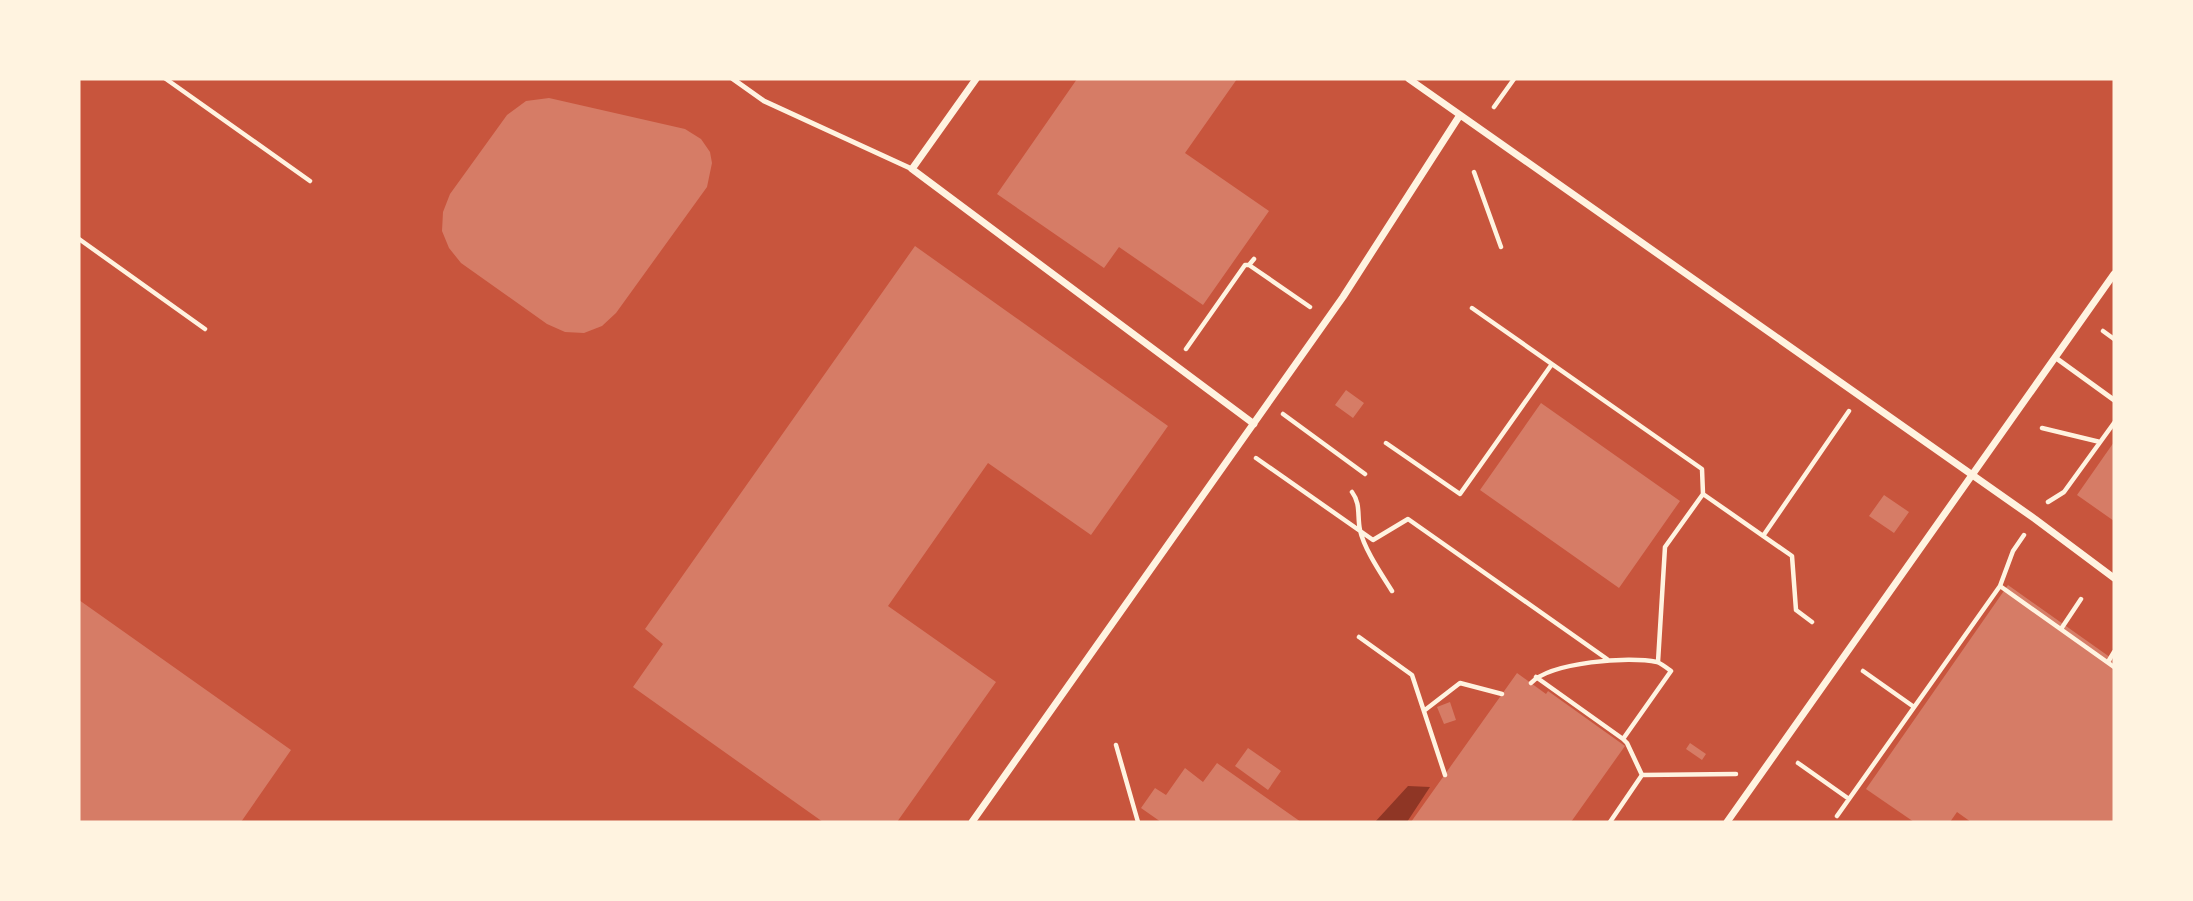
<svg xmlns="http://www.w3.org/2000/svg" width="2193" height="901" font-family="Rubik,sans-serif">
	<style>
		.water { fill: #8f3625 }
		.building { fill: #d67c66 }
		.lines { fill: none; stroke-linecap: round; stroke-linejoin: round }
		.path { stroke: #fff3e0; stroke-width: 4.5 }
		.service { stroke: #fff3e0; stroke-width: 5 }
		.minor { stroke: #fff3e0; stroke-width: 7 }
	</style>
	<rect width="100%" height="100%" fill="#c8553d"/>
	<path class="water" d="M 1408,786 L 1430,787 L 1407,822 L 1375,822 Z"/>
	<path class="building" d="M 1077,79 L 1237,79 L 1185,153 L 1269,211 L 1203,305 L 1119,247 L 1104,268 L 997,194 Z
		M 549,98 L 685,129 L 701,139 L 710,152 L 712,163 L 707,187 L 616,313 L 602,326 L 584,333 L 565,332 L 547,324 L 461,263 L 449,248 L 442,231 L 443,212 L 450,194 L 507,115 L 526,101 Z
		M 915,246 L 1168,426 L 1091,535 L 988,463 L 888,606 L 996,682 L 897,822 L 823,822 L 633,687 L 663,644 L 645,629 Z
		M 1346,390 L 1364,403 L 1353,418 L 1335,405 Z
		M 1541,403 L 1680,501 L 1619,588 L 1480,490 Z
		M 2114,442 L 2114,521 L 2077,495 Z
		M 1884,495 L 1909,512 L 1894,533 L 1869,516 Z
		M 2008,585 L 2114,660 L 2114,822 L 1971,822 L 1957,812 L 1950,822 L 1914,822 L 1866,789 Z
		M 79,600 L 291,750 L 241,822 L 79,822 Z
		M 1517,673 L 1546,694 L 1548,691 L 1625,746 L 1571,822 L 1411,822 Z
		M 1450,702 L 1456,720 L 1444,724 L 1437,707 Z
		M 1690,743 L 1706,754 L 1702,760 L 1686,749 Z
		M 1248,748 L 1281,771 L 1268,790 L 1235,766 Z
		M 1217,763 L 1301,822 L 1161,822 L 1141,808 L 1155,788 L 1166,795 L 1185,768 L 1203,782 Z"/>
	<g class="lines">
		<path class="path" d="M 166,79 L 310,181
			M 1494,107 L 1514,79
			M 1474,172 L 1501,247
			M 79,239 L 205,329
			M 1249,265 L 1310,307
			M 1472,308 L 1702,469 L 1703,494 L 1792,556 L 1796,610 L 1812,622
			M 2103,331 L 2114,339
			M 1186,349 L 1245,265 L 1249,265 L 1254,259
			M 1283,414 L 1365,474
			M 2042,428 L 2100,442
			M 1386,443 L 1460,494 L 1552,364
			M 1256,458 L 1373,540 L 1408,519 L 1607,659
			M 1352,492 C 1361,504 1357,516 1360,530 C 1364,549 1382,575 1392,591
			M 2048,502 L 2064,492 L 2114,423
			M 1763,536 L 1849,411
			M 2000,586 L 2114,667
			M 2061,629 L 2081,599
			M 1359,637 L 1412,675 L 1445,775
			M 1658,662 L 1665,547 L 1703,494
			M 2108,662 L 2114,652
			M 1863,671 L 1914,707
			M 1536,677 L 1623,739
			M 1531,683 C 1551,662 1629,656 1657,662 C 1662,664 1667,668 1671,671 L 1623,739 L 1627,743 L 1642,775 L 1610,822
			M 1425,710 L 1460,683 L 1502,694
			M 1116,745 L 1138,822
			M 1798,763 L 1849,799
			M 1642,775 L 1736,774
			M 1837,816 L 2000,586 L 2013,551 L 2024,535"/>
		<path class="service" d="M 733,79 L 764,101 L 912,169
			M 2056,358 L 2114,400"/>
		<path class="minor" d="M 976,79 L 912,169 L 1254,424
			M 1409,79 L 2035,519 L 2114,578
			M 972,822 L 1343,297 L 1460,115
			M 1727,822 L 2114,274"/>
	</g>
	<rect width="2193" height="901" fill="none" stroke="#fff3e0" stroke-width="161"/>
</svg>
